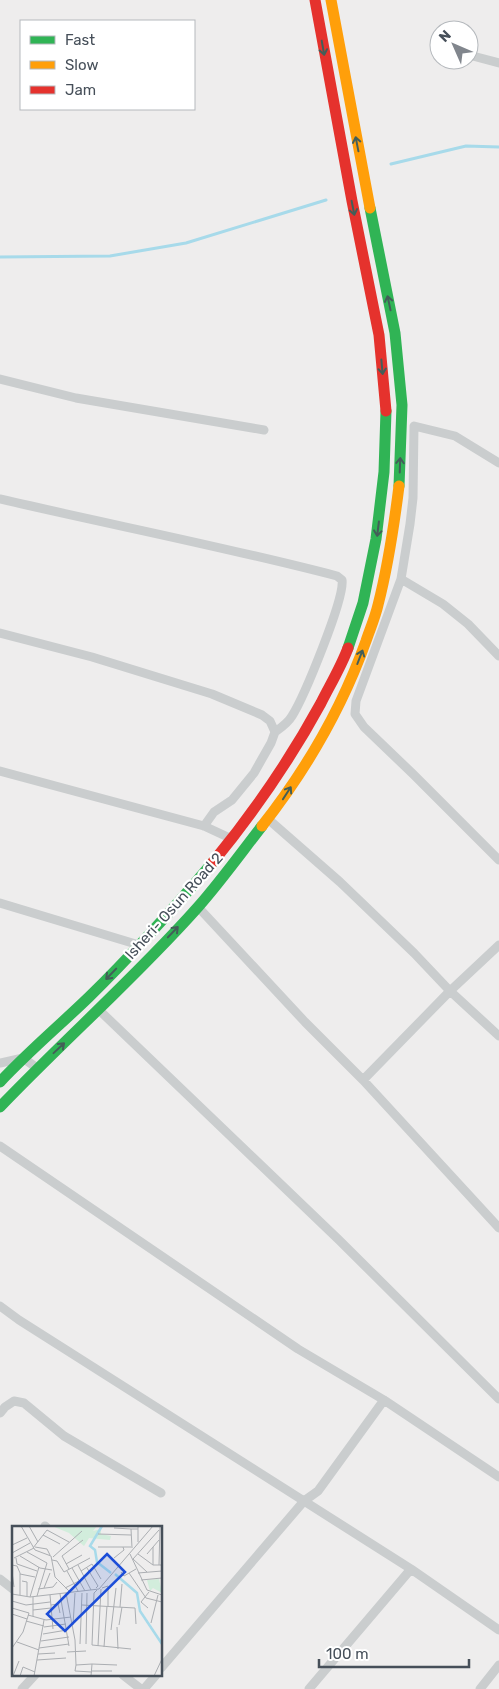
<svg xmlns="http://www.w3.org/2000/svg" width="499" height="1689" font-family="Rubik,sans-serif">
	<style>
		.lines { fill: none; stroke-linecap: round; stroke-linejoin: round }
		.stream { stroke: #a7daea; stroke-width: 3 }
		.street { stroke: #cacdce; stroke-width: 9 }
		.fast { stroke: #30b455; stroke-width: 11 }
		.slow { stroke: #ff9f0a; stroke-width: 11 }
		.jam { stroke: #e5322d; stroke-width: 11 }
		.oneway { stroke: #435e58 }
		.labels { text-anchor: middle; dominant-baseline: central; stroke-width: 4.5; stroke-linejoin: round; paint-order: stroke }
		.street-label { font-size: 15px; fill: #464f59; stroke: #fff }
		.inset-river { fill: none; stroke: #a7daea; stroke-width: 2.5 }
		.inset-road { fill: none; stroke: #abaeb2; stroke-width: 1 }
		.view { fill: #1d4ed8; fill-opacity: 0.15; stroke: #1d4ed8; stroke-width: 2.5 }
		.inset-edge { fill: none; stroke: #464f59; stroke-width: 2.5 }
	</style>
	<rect width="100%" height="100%" fill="#eeeded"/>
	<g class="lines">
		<path class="stream" d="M 391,164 L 466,146 L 499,147
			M 0,257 L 110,256 L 186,243 L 326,200"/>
		<path class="street" d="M 469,55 L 499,63
			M 0,379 L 76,398 L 264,430
			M 499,463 L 455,436 L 414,426 L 413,498 L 410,524 L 401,579 L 356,701 L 355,714 L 364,727 L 413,774 L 499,860
			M 0,499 C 112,525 226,547 337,576 L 342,580 C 345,598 304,697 292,716 C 288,723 282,727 275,732
			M 401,579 L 443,604 L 468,624 L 499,656
			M 0,633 L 92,657 L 212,694 L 262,715 L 270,721 L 275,732 L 271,743 L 254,773 L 232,800 L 214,812 L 204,826
			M 0,771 L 204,826 L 232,839
			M 268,819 L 340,882 L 414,953 L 450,991 L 499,1036
			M 0,903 L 139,945
			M 198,907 L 305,1022 L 363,1080 L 499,1228
			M 99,1010 L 339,1240 L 499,1399
			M 0,1063 L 23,1058 L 37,1068
			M 363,1080 L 450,991 L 499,945
			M 0,1146 L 298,1349 L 384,1400 L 499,1477
			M 0,1306 L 19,1320 L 411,1569 L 499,1630
			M 0,1413 L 5,1407 L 14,1401 L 24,1403 L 64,1436 L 161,1493
			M 45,1526 L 47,1528
			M 0,1579 L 14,1590
			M 161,1668 L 304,1501 L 318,1491 L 384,1400
			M 123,1675 L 141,1689
			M 22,1689 L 35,1675
			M 144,1689 L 156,1675
			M 309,1689 L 411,1569
			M 480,1689 L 499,1665"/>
		<path class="fast" d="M 370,208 L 395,333 L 402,405 L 399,486
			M 348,648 L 363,603 L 376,539 L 384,472 L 386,411
			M 0,1082 C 28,1052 59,1026 89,997 C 133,954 174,908 213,862
			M 0,1107 C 65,1039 136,977 198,907 C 221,881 241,853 262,826"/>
		<path class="slow" d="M 331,0 L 370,208
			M 262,826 C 306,770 342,708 366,641 C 370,629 375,618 378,605 C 388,566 394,526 399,486"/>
		<path class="jam" d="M 315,0 L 352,201 L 379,335 L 386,411
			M 213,862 C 254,812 290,760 321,703 C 330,685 341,667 348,648"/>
	</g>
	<defs><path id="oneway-shaft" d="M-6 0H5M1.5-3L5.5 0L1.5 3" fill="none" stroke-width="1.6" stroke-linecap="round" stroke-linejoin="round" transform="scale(1.25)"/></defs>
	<g class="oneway">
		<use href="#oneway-shaft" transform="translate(323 48) rotate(80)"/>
		<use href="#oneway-shaft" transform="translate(357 144) rotate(-101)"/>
		<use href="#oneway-shaft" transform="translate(353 208) rotate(79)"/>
		<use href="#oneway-shaft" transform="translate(389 303) rotate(-102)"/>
		<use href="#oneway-shaft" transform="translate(382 367) rotate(85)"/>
		<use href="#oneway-shaft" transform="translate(400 465) rotate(-88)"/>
		<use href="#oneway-shaft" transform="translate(378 529) rotate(97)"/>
		<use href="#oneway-shaft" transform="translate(360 657) rotate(-69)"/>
		<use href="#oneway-shaft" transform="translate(287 793) rotate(-57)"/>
		<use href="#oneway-shaft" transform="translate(173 932) rotate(-46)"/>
		<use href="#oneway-shaft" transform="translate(111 974) rotate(134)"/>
		<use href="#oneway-shaft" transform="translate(59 1048) rotate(-43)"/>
	</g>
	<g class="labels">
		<g class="street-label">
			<text transform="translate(174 906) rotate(-48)">Isheri- Osun Road 2</text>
		</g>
	</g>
	<g transform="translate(12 1526)">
		<rect width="150" height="150" fill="#eeeded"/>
		<path d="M 40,0 L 85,0 L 81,5 L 89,3 L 89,8 L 99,10 L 98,14 L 77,12 L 72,20 L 57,7 ZM 147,53 L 150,67 L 141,62 L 138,65 L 135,54 Z" fill="#d2eddc"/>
		<path class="inset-river" d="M 90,0 L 78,20 L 83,24 L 85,36 L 99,47M 103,48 L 125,67 L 128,85 L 150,118"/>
		<path class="inset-road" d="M 9,0 L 23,24 L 39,30 L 43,51 L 58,66M 17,0 L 26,16M 126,0 L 126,16M 102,2 L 119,3M 86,8 L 119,9M 31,9 L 48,18M 0,19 L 15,12M 23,21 L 35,23 L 38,29M 86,21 L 119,21M 141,21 L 141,39 L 150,39M 21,22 L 35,4 L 57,16M 120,22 L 119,3 L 126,3M 15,26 L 35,37 L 25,70M 0,27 L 18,17M 118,28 L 135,64 L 150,69M 126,28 L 141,39M 135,28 L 147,14M 8,30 L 28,42 L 40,44M 41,31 L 70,5M 2,32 L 22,22M 4,32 L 5,38 L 25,45M 102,32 L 112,24 L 111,21M 121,33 L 147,4M 121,33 L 135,46M 40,34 L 45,35 L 52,46 L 78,32M 54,38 L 70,29M 0,39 L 5,40 L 8,47 L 8,69M 66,39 L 79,64M 147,39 L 148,0M 60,42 L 73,65M 75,42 L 86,60 L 84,62M 57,43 L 50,30 L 71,14M 55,45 L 66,65M 69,45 L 80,38 L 89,53M 0,46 L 2,61M 109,46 L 112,50 L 124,43M 117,47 L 134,72 L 150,76M 126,47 L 150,45M 8,48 L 23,51M 129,54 L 150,52M 10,55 L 15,56 L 15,70M 32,62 L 38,47M 53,62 L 67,55M 90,62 L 96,60 L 96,80M 26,63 L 41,61 L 45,56M 85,64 L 82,67 L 80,119 L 119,123M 54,67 L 63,114 L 64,139 L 80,138 L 79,150M 0,68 L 18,71 L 87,63 L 141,0M 48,68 L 57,120M 38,69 L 41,103M 18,71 L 27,41M 21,71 L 21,90M 0,75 L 14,79 L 38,76M 39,79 L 46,78 L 48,87M 70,79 L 123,82 L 124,98M 108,81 L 110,58M 0,82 L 17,87 L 11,106 L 0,122M 136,82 L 129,76 L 137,66M 21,84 L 39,82M 0,88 L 15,93M 16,89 L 34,94 L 59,91M 14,95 L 32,100M 139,97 L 146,69M 61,99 L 63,67M 107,99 L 110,81M 32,101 L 54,98M 105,101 L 106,123M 99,104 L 104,62M 31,108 L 55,104M 29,115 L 57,111M 5,116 L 27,124M 68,118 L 70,67M 74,118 L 75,67M 86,120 L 89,63M 92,121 L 95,80M 27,122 L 57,118M 55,126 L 74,125M 26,128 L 43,127M 25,134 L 54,132M 80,138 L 105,139M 64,139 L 63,145 L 80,146M 80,145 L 100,145M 1,150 L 7,135M 8,150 L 11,141 L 23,146M 22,150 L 32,94M 142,150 L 150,133"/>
		<path class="view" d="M 95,28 L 113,46 L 53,105 L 35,88 Z"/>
		<rect width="150" height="150" class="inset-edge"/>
	</g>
	<rect x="20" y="20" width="175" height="90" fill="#ffffff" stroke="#b5b9bd"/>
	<rect x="30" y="36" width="25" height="8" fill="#30b455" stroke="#b5b9bd"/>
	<text x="65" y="45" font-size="15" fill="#464f59">Fast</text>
	<rect x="30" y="61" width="25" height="8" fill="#ff9f0a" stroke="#b5b9bd"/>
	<text x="65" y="70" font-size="15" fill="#464f59">Slow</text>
	<rect x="30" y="86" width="25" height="8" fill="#e5322d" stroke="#b5b9bd"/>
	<text x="65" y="95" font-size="15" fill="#464f59">Jam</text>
	<g transform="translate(454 45) rotate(315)"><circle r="24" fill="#ffffff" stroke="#b5b9bd"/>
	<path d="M0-4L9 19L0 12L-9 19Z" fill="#81868d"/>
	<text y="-8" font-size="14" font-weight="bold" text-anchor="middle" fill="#464f59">N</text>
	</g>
	<path d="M319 1659v8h150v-8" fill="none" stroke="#464f59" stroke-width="2.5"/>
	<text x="326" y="1659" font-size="15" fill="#464f59" stroke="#ffffff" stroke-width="4" paint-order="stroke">100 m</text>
</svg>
